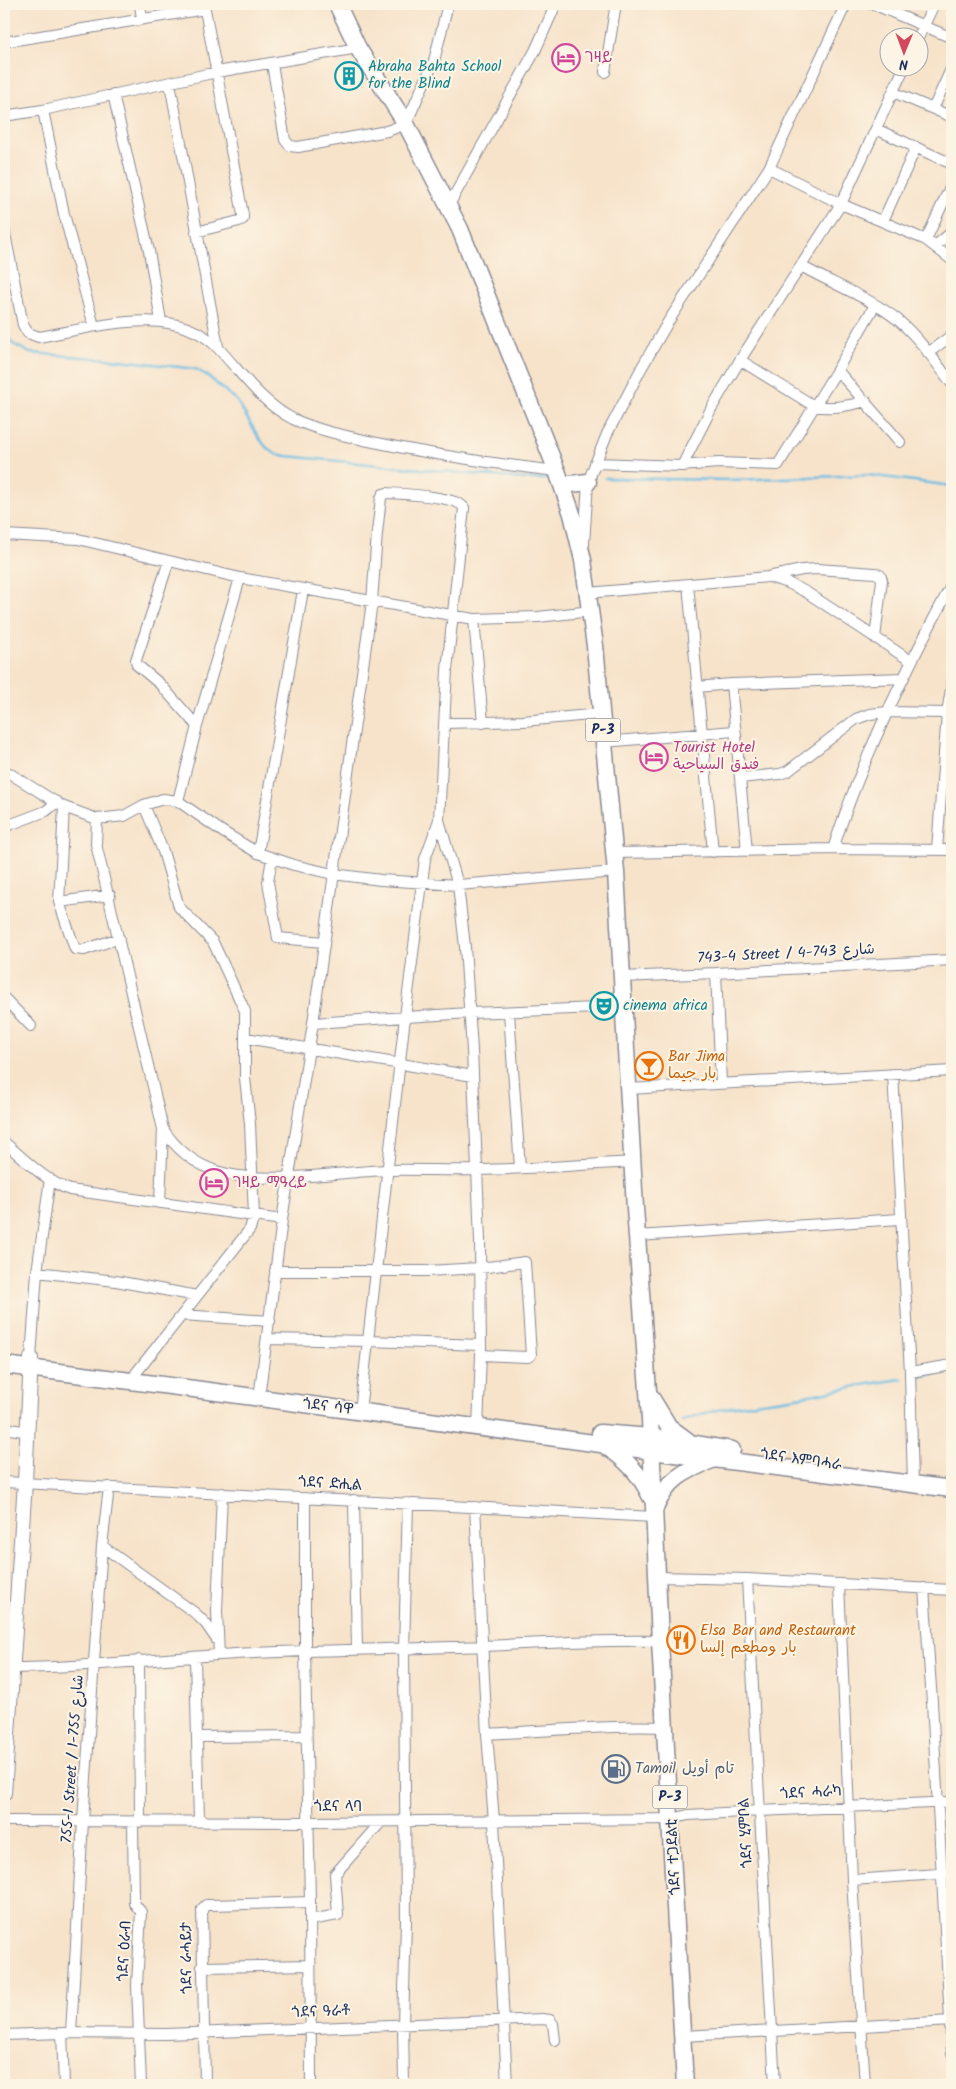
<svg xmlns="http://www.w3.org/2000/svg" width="956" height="2089" font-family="Kalam,'Playpen Sans Arabic','Noto Sans Ethiopic',sans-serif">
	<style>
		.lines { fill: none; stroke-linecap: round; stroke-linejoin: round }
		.stream { stroke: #67bce3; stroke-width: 2.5 }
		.street-casing { stroke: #898994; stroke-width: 12 }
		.secondary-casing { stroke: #898994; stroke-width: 16 }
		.primary-casing { stroke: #898994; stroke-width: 19 }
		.street { stroke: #fff; stroke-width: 10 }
		.secondary { stroke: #fff; stroke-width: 14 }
		.primary { stroke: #fff; stroke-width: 16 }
		.labels { text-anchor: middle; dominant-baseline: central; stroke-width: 4; stroke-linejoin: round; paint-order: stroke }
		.shield { fill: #fcf5e5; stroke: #5e6a86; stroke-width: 1 }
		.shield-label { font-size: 14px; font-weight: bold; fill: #1b2f5e }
		.hotel-label { font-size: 15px; fill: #b23c85; stroke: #fcf5e5; text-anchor: start }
		.culture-label { font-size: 15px; fill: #0d838f; stroke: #fcf5e5; text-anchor: start }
		.street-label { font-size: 15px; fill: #1b2f5e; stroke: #fcf5e5 }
		.food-label { font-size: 15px; fill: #c56008; stroke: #fcf5e5; text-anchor: start }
		.service-label { font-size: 15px; fill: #4e5e75; stroke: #fcf5e5; text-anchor: start }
	</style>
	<rect width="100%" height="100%" fill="#fcf5e5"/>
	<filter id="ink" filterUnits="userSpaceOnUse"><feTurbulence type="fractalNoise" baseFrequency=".02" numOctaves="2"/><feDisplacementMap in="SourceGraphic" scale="10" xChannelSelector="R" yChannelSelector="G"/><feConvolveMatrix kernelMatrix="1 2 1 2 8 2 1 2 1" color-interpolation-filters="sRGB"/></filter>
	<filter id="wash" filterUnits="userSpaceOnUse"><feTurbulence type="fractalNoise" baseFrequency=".0096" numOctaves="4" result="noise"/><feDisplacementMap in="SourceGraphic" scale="20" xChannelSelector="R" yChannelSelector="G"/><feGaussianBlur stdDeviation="1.12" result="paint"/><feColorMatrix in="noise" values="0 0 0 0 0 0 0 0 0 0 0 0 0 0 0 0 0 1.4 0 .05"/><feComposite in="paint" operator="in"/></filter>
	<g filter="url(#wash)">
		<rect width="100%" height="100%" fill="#f7e3ca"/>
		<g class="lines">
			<path class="stream" d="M 4,333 L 13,344 L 30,353 L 120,360 L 196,369 L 209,377 L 237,401 L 259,438 L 267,448 L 276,454 L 287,456 L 523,479 L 547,479
				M 605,478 L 730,480 L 868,475 L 952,486
				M 916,1377 L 952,1371
				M 682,1421 C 722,1405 761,1403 803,1396 C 836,1391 868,1383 902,1379"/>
		</g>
	</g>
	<g filter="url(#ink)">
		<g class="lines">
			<defs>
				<path id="street" d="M 140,4 L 142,19
					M 873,4 L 952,38
					M 918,38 L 934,4
					M 4,42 L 205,9
					M 272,64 L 285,140 L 290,146 L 298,147 L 387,131 L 406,124 L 434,61 L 448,4
					M 605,72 L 615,9 L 612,4
					M 170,83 L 218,347
					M 893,92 L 952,117
					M 113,94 L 149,251 L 161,321
					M 933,109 L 952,67
					M 43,110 L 64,214 L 94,326
					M 4,116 L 43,110 L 217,72 L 358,48
					M 876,129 L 952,164
					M 769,168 L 841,204 L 926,240 L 952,260
					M 449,205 L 535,51 L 556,4
					M 883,221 L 916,147
					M 4,229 L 23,325 L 28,333 L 39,337 C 94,328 175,301 219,349 C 242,374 263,404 293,419 C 319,431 347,436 373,442 C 434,455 495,464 557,471
					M 196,232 L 239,221 L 243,219 L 243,215 L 204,4
					M 926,240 L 952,183
					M 935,246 L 952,232
					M 801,266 C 831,283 872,299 898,320 C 919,338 936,362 952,384
					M 928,353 L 952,335
					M 740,360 L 814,406 C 833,409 848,406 866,401
					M 837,370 L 900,442
					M 595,463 L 682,466 L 718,463 L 778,465 L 837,370 L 875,305
					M 682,466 L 711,409 L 740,360 L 841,204 L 904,68
					M 4,535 L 78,539 L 240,578 L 474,619 L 538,617 L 591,611
					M 584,544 L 588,482 L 607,434 L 642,367 L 668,322 L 769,168 L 846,4
					M 169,561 L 136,660 L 137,665 L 160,684 L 197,726
					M 772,578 L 788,583 L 806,592 L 911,661
					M 688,584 L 713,852
					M 588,593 L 768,577 L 802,570 L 817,569 L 875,573 L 880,575 L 882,580 L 875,638
					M 474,619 L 483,723
					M 731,684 L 903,678
					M 697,687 L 731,684 L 747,851
					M 444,723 L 523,721 L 601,714
					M 604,742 L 734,731
					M 4,770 L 64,807 L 97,819 L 124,816 L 144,805 L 163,799 L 178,801 L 223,832 L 258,853 L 294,865 L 333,874 L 381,880 L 458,885 L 616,872
					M 740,778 L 780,774 L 788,771 L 856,719 L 870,714 L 887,712 L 947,713
					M 178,801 L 197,726 L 240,578
					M 64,807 L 59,902 L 75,949 L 84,950 L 119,938
					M 97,819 L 96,844 L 163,1129 L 160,1203
					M 439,820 L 458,885 L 465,947 L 472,1050 L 480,1240 L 481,1355 L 478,1427
					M 4,827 L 46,811 L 57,802
					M 833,849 C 863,756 906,670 952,584
					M 937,850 L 947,713 L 952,683
					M 258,853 L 303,590
					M 615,853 L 833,849 L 952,850
					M 272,858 L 268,882 L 278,938 L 324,942
					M 59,902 L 110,895
					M 716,973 L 721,1083
					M 622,977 L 716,973 L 952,960
					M 4,998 L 31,1026
					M 509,1013 L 520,1168
					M 313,1023 L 469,1013 L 623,1007
					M 246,1038 L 473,1076
					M 893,1074 L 910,1372 L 913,1484
					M 628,1089 L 952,1071
					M 163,1129 C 176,1149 193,1163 216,1171 C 264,1186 335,1172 386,1170 C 416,1169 447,1171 477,1170 C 529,1169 581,1165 633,1162
					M 4,1142 C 24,1159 45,1181 70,1190 L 282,1220
					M 637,1236 L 900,1219
					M 275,1271 L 427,1271 L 480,1268 L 525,1262 L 531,1355 L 528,1357 L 481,1355
					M 37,1272 L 116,1281 L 197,1296
					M 182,1315 L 270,1321
					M 267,1339 L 369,1341 L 480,1345
					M 31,1358 L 37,1272 L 50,1179
					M 910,1372 L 952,1365
					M 133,1381 L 136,1373 L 250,1229 L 254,1215 L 250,1124 L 245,1078 L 245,1011 L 213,942 L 179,907 L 163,851 L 144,805
					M 259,1398 L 282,1220 L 313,1023 L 372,602 L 377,533 L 381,498 L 383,494 L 387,493 C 401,494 458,496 464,508 L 447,670 L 439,820 L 425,859 L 405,1017 L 360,1411
					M 4,1428 L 29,1432
					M 4,1482 L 654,1517
					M 305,1498 L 305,1650 L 310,1902 L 311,2085
					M 354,1500 L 357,1649
					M 475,1507 L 487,1734 L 494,1821 L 507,2085
					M 102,1546 L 195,1613 L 206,1624 L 217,1640
					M 657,1577 L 747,1579 L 952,1590
					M 747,1579 L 775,2085
					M 839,1584 L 852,1880 L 865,2085
					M 924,1588 L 932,1702 L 952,2053
					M 219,1655 L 217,1611 L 222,1493
					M 195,1657 L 199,1821
					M 139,1660 L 140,1822
					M 4,1668 C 76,1668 147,1660 219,1655 C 297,1650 374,1650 452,1647 C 522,1645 591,1639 660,1641
					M 487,1734 C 547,1731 606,1725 666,1727
					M 197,1737 L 306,1736
					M 4,1821 L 308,1822 L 672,1819 L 688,1815 L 760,1811 L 952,1802
					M 133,1822 L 134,1903 L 141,1912 L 137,1985 L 141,2085
					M 852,1880 L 952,1873
					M 310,1920 L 338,1915 L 335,1874 L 381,1822
					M 202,1967 L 310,1965
					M 62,2033 L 64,2085
					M 71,2033 L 83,1821 L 102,1546 L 109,1487
					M 4,2035 L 62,2033 L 166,2034 L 543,2019 L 550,2020 L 553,2024 L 555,2040
					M 683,2036 L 952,2021
					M 205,2085 L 202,1909 L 206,1905 L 212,1905 L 310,1902
					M 404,2085 L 403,2025 L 406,1922 L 404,1649 L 408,1503"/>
				<path id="secondary" d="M 4,1793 L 25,1482 L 31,1358"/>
				<path id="primary" d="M 337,4 L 358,48 L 406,124 L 460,229 L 557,471 L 572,514 L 583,560 L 595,646 L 616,872 L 635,1208 L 650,1419 L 660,1641 L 685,2085
					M 562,485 L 588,482
					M 4,1365 L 194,1389 L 682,1455 L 952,1489
					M 650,1396 L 669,1427 L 688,1441
					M 600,1433 L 651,1437 L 732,1450
					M 607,1447 C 627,1460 640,1474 651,1497
					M 655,1508 C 668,1479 684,1471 712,1460"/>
			</defs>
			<use href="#street" class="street-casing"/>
			<use href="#secondary" class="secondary-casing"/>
			<use href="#primary" class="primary-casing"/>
			<use href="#street" class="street"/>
			<use href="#secondary" class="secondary"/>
			<use href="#primary" class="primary"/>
		</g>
	</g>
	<defs>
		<symbol id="hotel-ring" viewBox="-11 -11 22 22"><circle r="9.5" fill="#fcf5e5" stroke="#d1479c" stroke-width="1.5"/><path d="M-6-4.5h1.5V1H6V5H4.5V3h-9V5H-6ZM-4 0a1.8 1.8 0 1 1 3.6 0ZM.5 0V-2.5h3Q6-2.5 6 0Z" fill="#d1479c"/></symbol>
		<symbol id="building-ring" viewBox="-11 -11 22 22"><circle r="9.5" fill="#fcf5e5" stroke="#0f9aa8" stroke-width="1.5"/><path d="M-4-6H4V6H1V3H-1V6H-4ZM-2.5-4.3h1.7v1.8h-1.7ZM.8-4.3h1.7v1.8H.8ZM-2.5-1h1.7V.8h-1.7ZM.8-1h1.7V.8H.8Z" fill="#0f9aa8"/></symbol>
		<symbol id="theatre-ring" viewBox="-11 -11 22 22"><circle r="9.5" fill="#fcf5e5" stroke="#0f9aa8" stroke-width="1.5"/><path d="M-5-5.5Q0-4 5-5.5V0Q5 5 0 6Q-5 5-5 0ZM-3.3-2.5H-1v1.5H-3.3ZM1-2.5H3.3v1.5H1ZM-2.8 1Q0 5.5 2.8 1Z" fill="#0f9aa8"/></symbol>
		<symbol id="bar-ring" viewBox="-11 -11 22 22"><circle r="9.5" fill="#fcf5e5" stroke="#e8710a" stroke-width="1.5"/><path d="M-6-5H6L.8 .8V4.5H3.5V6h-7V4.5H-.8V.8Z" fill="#e8710a"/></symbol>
		<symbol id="restaurant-ring" viewBox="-11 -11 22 22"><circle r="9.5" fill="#fcf5e5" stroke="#e8710a" stroke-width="1.5"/><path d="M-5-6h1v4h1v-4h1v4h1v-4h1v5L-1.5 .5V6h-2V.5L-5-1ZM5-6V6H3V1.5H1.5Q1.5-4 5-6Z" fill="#e8710a"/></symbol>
		<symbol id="fuel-ring" viewBox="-11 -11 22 22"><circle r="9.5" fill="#fcf5e5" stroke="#5c6f8a" stroke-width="1.5"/><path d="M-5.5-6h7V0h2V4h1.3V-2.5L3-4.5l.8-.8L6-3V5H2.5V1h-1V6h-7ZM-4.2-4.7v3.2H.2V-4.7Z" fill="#5c6f8a"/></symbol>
	</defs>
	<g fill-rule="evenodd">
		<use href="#hotel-ring" x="550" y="42" width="32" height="32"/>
		<use href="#building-ring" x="333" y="60" width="32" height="32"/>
		<use href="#hotel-ring" x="638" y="741" width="32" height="32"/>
		<use href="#theatre-ring" x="588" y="990" width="32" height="32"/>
		<use href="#bar-ring" x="633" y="1050" width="32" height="32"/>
		<use href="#hotel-ring" x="198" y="1167" width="32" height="32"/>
		<use href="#restaurant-ring" x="665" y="1624" width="32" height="32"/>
		<use href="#fuel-ring" x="600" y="1753" width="32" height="32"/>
	</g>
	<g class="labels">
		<g class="shield">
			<rect x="585.5" y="718.5" width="35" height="23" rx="4"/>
			<rect x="652.5" y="1785.5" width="35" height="23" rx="4"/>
		</g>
		<g class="shield-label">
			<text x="603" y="730">P-3</text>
			<text x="670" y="1797">P-3</text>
		</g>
		<g class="hotel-label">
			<text x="585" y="58">ገዛይ</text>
			<text x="673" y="748">Tourist Hotel<tspan x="673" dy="17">فندق السياحية</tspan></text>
			<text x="233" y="1183">ገዛይ ማዓረይ</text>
		</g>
		<g class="culture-label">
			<text x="368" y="67">Abraha Bahta School<tspan x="368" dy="17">for the Blind</tspan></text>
			<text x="623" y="1006">cinema africa</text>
		</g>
		<g class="street-label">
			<text transform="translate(786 954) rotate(-3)">743-4 Street / شارع 743-4</text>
			<text transform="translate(328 1407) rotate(7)">ጎደና ሳዋ</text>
			<text transform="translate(801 1460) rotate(8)">ጎደና እምባሓራ</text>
			<text transform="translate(330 1484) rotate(3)">ጎደና ድሒል</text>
			<text transform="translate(73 1759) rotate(-86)">755-1 Street / شارع 755-1</text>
			<text transform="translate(811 1793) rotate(-3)">ጎደና ሓራካ</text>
			<text x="338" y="1807">ጎደና ላባ</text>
			<text transform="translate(746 1833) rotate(-93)">ጎደና ሂምቦል</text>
			<text transform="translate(674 1857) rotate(-93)">ጎደና ተጋደልቲ</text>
			<text transform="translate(125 1951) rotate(-87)">ጎደና ዕራብ</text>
			<text transform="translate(187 1958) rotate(-91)">ጎደና ራሓይታ</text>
			<text transform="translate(321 2012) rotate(-2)">ጎደና ዓራቶ</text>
		</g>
		<g class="food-label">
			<text x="668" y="1057">Bar Jima<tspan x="668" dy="17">بار جيما</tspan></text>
			<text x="700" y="1631">Elsa Bar and Restaurant<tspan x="700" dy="17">بار ومطعم إلسا</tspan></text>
		</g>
		<g class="service-label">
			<text x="635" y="1769">Tamoil تام أويل</text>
		</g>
	</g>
	<rect width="956" height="2089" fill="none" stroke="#fcf5e5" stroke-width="20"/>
	<g transform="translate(904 52) rotate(181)"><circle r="24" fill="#fcf5e5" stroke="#a2a6af"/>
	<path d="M0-4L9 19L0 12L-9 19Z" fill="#d1495b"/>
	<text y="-8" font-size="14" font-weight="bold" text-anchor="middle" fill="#1b2f5e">N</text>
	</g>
</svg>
